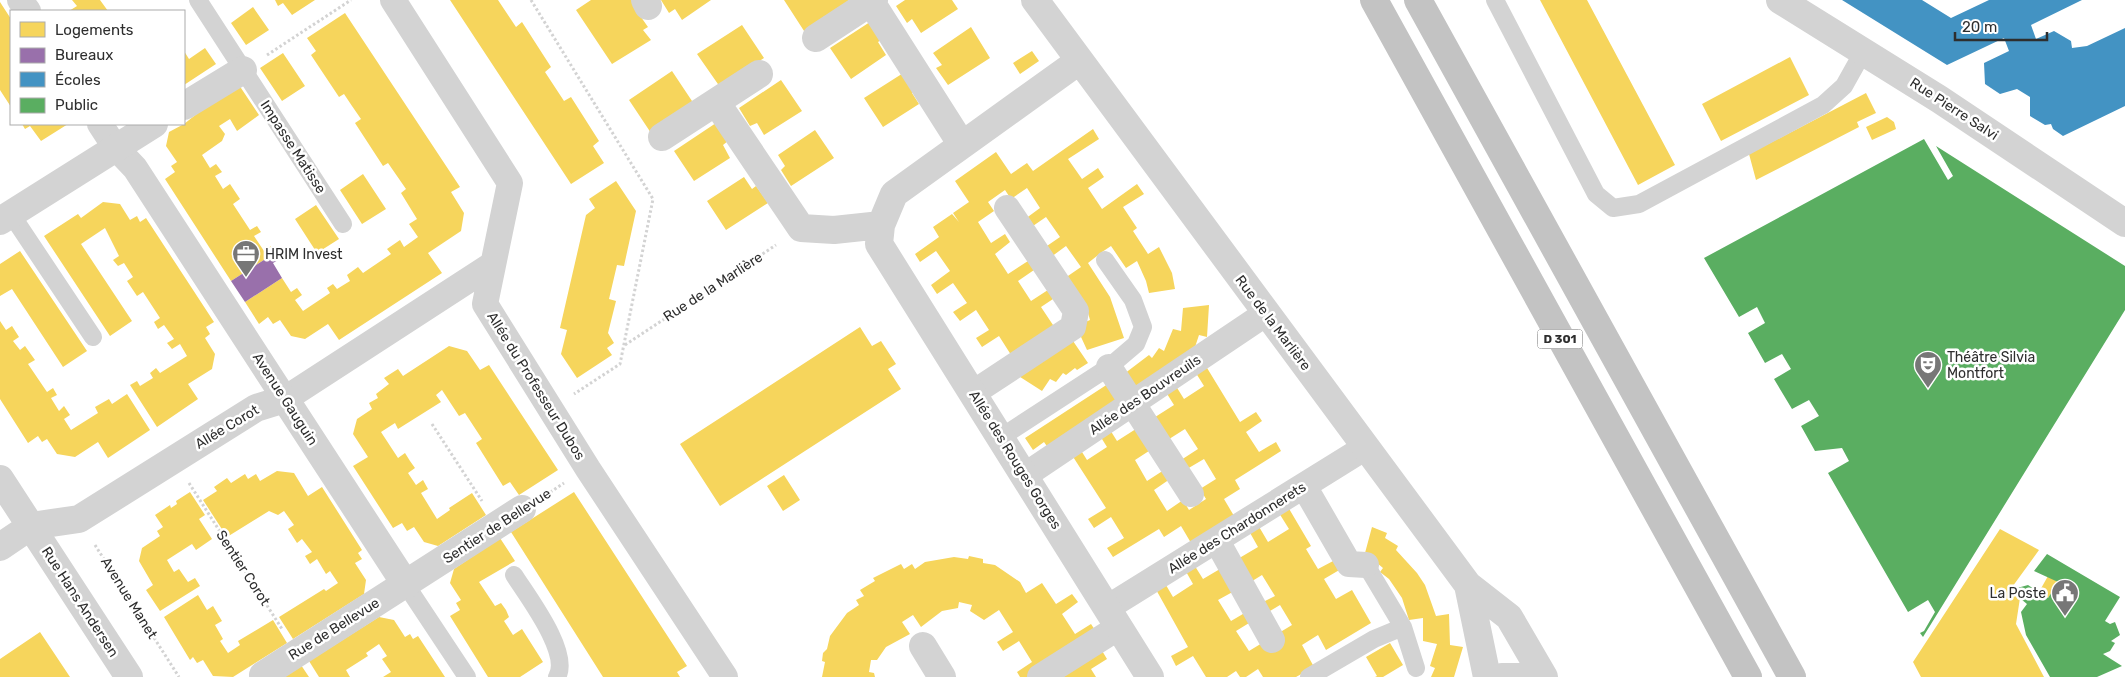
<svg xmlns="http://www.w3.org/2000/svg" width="2125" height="677" font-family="Rubik,sans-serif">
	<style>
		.homes { fill: #f6d55c }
		.offices { fill: #9970ab }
		.schools { fill: #4393c3 }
		.public { fill: #5aae61 }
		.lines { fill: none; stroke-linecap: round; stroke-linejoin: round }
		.path { stroke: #d3d3d3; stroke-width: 3; stroke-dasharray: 2.5 2.5; stroke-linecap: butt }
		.service { stroke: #d3d3d3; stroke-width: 18 }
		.pedestrian { stroke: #d3d3d3; stroke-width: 26 }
		.minor { stroke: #d3d3d3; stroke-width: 28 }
		.trunk { stroke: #c3c3c3; stroke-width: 28 }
		.labels { text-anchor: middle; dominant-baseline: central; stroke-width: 5; stroke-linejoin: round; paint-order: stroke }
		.shield { fill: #fff; stroke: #6d6d6d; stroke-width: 1 }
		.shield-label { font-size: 12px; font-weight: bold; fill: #2e2e2e }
		.street-label { font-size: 14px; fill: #2e2e2e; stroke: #fff }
		.poi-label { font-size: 14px; fill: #2e2e2e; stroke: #fff; text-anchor: start }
	</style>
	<rect width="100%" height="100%" fill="#fff"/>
	<path class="homes" d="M 72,0 L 100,0 L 108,11 L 69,11 L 77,6 Z
		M 275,0 L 315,0 L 292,15 L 283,3 L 278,6 Z
		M 450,0 L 498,0 L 516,27 L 522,22 L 551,67 L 545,72 L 564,101 L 571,97 L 599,141 L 593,146 L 604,163 L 571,184 Z
		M 591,0 L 633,0 L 636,10 L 648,27 L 643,30 L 651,40 L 612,64 L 576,10 Z
		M 661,0 L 711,0 L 682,20 L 675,9 L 669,13 Z
		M 784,0 L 848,0 L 849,2 L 806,34 Z
		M 905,0 L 952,0 L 958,9 L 921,33 L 912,19 L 907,23 L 896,6 Z
		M 1540,0 L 1587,0 L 1675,165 L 1638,185 Z
		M 0,2 L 11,19 L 11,107 L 0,90 Z
		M 253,7 L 269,30 L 246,45 L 231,23 Z
		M 345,13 L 460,187 L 451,192 L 464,213 L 461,231 L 428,253 L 442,273 L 339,340 L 328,324 L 305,339 L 291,336 L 280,320 L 273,324 L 268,317 L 259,324 L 245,302 L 282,278 L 291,292 L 297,288 L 302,295 L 295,300 L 303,311 L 330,293 L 327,288 L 333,284 L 337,289 L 350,281 L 347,275 L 358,267 L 363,273 L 391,254 L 387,249 L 400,240 L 404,247 L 418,237 L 409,224 L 417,219 L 401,193 L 406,189 L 388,163 L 383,166 L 355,123 L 361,119 L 352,106 L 344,94 L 339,97 L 311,55 L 316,51 L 307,38 Z
		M 873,20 L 885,37 L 878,42 L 886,55 L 851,79 L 830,48 Z
		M 742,25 L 764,58 L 720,87 L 697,54 Z
		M 971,27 L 990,58 L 948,85 L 936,68 L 942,65 L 933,53 Z
		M 205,48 L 216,64 L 184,85 L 184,51 L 189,59 Z
		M 1032,51 L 1039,61 L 1020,74 L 1013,63 Z
		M 283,53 L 305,86 L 282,101 L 260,68 Z
		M 1790,57 L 1809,95 L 1721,141 L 1702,104 Z
		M 908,70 L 917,89 L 912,93 L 919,104 L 883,127 L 864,98 Z
		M 672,71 L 694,104 L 651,133 L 629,100 Z
		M 781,80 L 802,111 L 764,135 L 757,123 L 750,126 L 739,108 Z
		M 237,82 L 259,115 L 237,131 L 230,119 L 219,126 L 225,134 L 222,141 L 202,155 L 210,168 L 216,164 L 222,172 L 215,176 L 223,189 L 230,184 L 240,199 L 233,204 L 250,230 L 257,226 L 261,232 L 254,236 L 264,251 L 271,246 L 275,253 L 231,281 L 165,179 L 175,172 L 171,166 L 177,162 L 166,146 L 169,132 L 184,124 Z
		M 1866,93 L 1876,113 L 1857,122 L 1859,127 L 1756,180 L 1749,154 Z
		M 1887,117 L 1894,122 L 1896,129 L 1872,140 L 1866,127 Z
		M 716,123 L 728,141 L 723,145 L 730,158 L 694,181 L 674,151 Z
		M 22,124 L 68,124 L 41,141 L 30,126 L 25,129 Z
		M 1093,129 L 1099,139 L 1068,159 L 1082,179 L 1098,168 L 1104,177 L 1088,188 L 1102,209 L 1137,184 L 1144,194 L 1123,207 L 1137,228 L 1133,231 L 1148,254 L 1159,247 L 1172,273 L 1175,289 L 1149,293 L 1146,281 L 1137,261 L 1126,268 L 1111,246 L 1102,252 L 1088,263 L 1110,297 L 1124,338 L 1087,350 L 1076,326 L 1090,320 L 1087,309 L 1065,278 L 1081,267 L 1066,246 L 1051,257 L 1044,248 L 1060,237 L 1046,217 L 1030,228 L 1025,219 L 1040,208 L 1027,188 L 1011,199 L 1005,190 L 988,202 L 994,211 L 978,222 L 991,243 L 1005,234 L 1010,242 L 995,254 L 1008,274 L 1028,261 L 1034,270 L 1018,281 L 1031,301 L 1051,288 L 1056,297 L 1041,307 L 1055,328 L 1013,358 L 999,336 L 982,347 L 976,338 L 989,330 L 976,310 L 960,321 L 953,312 L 967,303 L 953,283 L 937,294 L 931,285 L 950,271 L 936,251 L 920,262 L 915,254 L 939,237 L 933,227 L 952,214 L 959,222 L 953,213 L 969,202 L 955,181 L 996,152 L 1011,174 L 1027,163 L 1033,171 Z
		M 815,130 L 834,158 L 791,186 L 781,170 L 785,166 L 778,155 Z
		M 363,174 L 386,209 L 362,224 L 340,190 Z
		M 744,177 L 752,189 L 756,186 L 768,203 L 726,230 L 707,201 Z
		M 616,181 L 636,211 L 624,266 L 617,265 L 609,299 L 616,301 L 608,333 L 614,343 L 607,348 L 612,355 L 577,378 L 561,354 L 567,330 L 560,328 L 586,215 L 595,208 L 589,199 Z
		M 103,202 L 120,204 L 130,220 L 137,216 L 140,222 L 146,218 L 214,322 L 206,327 L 210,334 L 205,338 L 215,354 L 212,369 L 188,384 L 198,399 L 157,427 L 130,385 L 137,381 L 140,386 L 153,378 L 150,373 L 156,368 L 160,373 L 187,356 L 180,344 L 172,349 L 167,343 L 174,339 L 164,325 L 158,329 L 154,322 L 160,318 L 143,292 L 137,296 L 127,281 L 133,277 L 124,263 L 118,266 L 113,260 L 119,256 L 105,228 L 81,244 L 132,321 L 110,336 L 44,236 L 78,214 L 81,218 Z
		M 316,205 L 339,239 L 317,253 L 295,219 Z
		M 20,251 L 87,351 L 63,367 L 12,289 L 0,296 L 0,264 Z
		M 1209,305 L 1207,337 L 1199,335 L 1194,350 L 1146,392 L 1120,377 L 1149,355 L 1152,358 L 1159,348 L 1164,351 L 1173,329 L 1181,331 L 1183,308 Z
		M 0,321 L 6,330 L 12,326 L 19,337 L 13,341 L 20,350 L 25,346 L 35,360 L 28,364 L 47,392 L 53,388 L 57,395 L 51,398 L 59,411 L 64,406 L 70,415 L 64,419 L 71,430 L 98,413 L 95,407 L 109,399 L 112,404 L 127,394 L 150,430 L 108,458 L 98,442 L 75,457 L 57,454 L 47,439 L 42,442 L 38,436 L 28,443 L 0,399 Z
		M 860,327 L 872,346 L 881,341 L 896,364 L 888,369 L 901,389 L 720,506 L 680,444 Z
		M 1073,341 L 1088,363 L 1077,370 L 1075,368 L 1066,375 L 1063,373 L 1056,382 L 1050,379 L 1042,391 L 1017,375 Z
		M 449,346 L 467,351 L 480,370 L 489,365 L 558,470 L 519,495 L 510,482 L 503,486 L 476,443 L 482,439 L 465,413 L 459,416 L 442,390 L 436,395 L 441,402 L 398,429 L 395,423 L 381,432 L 398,458 L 405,453 L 410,461 L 415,468 L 408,473 L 416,485 L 423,480 L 428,489 L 421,493 L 437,519 L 450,510 L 449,508 L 472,493 L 486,515 L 438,546 L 424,542 L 414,527 L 407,531 L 402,523 L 393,528 L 353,466 L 368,457 L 353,434 L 357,419 L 372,409 L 369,403 L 378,398 L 376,394 L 389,384 L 384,378 L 398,369 L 403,376 Z
		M 1204,363 L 1240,422 L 1256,412 L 1262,421 L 1246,432 L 1259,452 L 1276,442 L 1281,451 L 1235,480 L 1240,489 L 1224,499 L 1237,521 L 1194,548 L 1181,526 L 1164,537 L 1159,529 L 1113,557 L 1107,548 L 1124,538 L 1111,517 L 1094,528 L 1088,519 L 1106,508 L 1068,449 L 1077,444 L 1087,460 L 1107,447 L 1097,431 L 1107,425 L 1117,441 L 1139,427 L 1152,449 L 1135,460 L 1147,481 L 1164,470 L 1170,479 L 1154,490 L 1167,511 L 1183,500 L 1189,510 L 1206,499 L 1200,489 L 1216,479 L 1204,459 L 1187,469 L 1181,460 L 1198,449 L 1185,429 L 1166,441 L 1152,419 L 1174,405 L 1164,389 L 1174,383 L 1184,399 L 1204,386 L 1194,370 Z
		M 1114,380 L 1129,403 L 1051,452 L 1044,442 L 1033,450 L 1025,438 Z
		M 277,471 L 294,473 L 308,496 L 322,487 L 362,550 L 358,553 L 362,559 L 355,563 L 366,580 L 364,594 L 293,639 L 279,617 L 324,589 L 326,591 L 338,583 L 330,571 L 326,574 L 317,559 L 310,564 L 305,556 L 312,552 L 302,539 L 297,543 L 288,529 L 294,525 L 284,511 L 278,515 L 269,511 L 227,537 L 203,500 L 217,491 L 214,487 L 227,478 L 231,483 L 245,474 L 248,479 L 256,474 L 260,481 Z
		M 784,475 L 800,500 L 783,511 L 767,486 Z
		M 190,492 L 205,515 L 199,519 L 212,539 L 196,550 L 192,544 L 167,560 L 174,572 L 179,569 L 188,582 L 195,578 L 200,586 L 160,611 L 146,590 L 153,585 L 139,561 L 142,548 L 160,536 L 157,531 L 163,527 L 155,515 L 170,505 L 171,508 L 177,504 L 176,501 Z
		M 574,492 L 687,666 L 677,672 L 680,677 L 603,677 L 511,532 Z
		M 1288,507 L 1311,546 L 1306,549 L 1318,569 L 1335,560 L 1341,569 L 1324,579 L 1336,599 L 1352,590 L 1371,623 L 1326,650 L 1318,635 L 1302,645 L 1314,667 L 1296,677 L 1263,677 L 1258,669 L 1246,677 L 1240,677 L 1236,671 L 1227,677 L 1206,677 L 1193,656 L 1176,666 L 1171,656 L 1188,647 L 1154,586 L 1163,580 L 1173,597 L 1193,584 L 1184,568 L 1193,563 L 1203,579 L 1225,566 L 1238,589 L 1218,600 L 1231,621 L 1248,611 L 1254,620 L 1236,631 L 1249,651 L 1292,625 L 1280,605 L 1263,615 L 1257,605 L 1275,596 L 1262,575 L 1249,583 L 1236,560 L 1258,547 L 1249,531 L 1258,525 L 1268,542 L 1289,529 L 1279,513 Z
		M 1372,527 L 1387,533 L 1385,538 L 1398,546 L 1396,550 L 1417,573 L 1425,585 L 1436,616 L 1449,614 L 1450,645 L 1463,647 L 1454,677 L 1431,677 L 1435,668 L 1430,666 L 1437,644 L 1423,641 L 1423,618 L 1409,620 L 1402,598 L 1389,579 L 1380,572 L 1383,568 L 1365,553 Z
		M 2000,529 L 2039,550 L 2010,590 L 2020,598 L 2016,624 L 2044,677 L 1921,677 L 1913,662 Z
		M 500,538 L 515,561 L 479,582 L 495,606 L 501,603 L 506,610 L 509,617 L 504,621 L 513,635 L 522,629 L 543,662 L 520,677 L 488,677 L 450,616 L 460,610 L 456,603 L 461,600 L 450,583 L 454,569 Z
		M 969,556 L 983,559 L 983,563 L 995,565 L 1020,582 L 1026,593 L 1042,583 L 1056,604 L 1072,594 L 1078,602 L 1062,614 L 1075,634 L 1091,624 L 1097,633 L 1028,677 L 1020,677 L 1017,672 L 1032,662 L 1019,641 L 1003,651 L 997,642 L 1013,632 L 999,610 L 984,620 L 970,611 L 972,605 L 959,602 L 958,608 L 942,611 L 921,627 L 913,615 L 902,622 L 910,634 L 886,647 L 877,660 L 871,660 L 869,672 L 874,673 L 875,677 L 822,677 L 825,662 L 822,661 L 823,653 L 827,649 L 830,636 L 847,613 L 859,605 L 856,600 L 864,596 L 860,590 L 875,581 L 873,578 L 901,564 L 904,569 L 912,564 L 915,569 L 925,562 L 954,557 L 968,559 Z
		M 2048,576 L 2058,582 L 2048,598 L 2039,592 Z
		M 198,595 L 207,610 L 213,606 L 222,621 L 215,625 L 223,639 L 220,641 L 228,653 L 240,645 L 238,641 L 273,620 L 287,643 L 233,677 L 213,676 L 203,660 L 197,663 L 193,657 L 190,660 L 164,617 Z
		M 379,617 L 394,620 L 405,637 L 410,634 L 413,639 L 418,636 L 445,677 L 383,677 L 391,672 L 382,659 L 387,656 L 379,644 L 366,653 L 368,656 L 346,670 L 350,677 L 319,677 L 309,661 Z
		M 40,632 L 70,677 L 0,677 L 0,659 Z
		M 1390,643 L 1403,665 L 1383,677 L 1375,677 L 1377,676 L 1366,657 Z
		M 1101,649 L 1107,659 L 1091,669 L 1096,677 L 1058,677 Z
		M 301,665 L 309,677 L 283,677 Z"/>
	<path class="offices" d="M 275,253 L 280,259 L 273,263 L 282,278 L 245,302 L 231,281 Z"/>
	<path class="schools" d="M 1842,0 L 1922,0 L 1951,18 L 1989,0 L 2082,0 L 2031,25 L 2036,39 L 2054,31 L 2071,41 L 2072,48 L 2087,46 L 2125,28 L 2125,106 L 2063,136 L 2053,129 L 2051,124 L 2045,125 L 2030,116 L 2030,97 L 2017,89 L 2000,94 L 1985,84 L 1984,63 L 2009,51 L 2004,38 L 1947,65 Z"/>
	<path class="public" d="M 1924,139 L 1948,180 L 1953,176 L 1936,146 L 2125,266 L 2125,310 L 1923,637 L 1920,633 L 1924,631 L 1935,612 L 1928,600 L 1908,612 L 1828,473 L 1849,461 L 1842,448 L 1815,451 L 1801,426 L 1819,416 L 1809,400 L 1792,409 L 1774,379 L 1791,369 L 1782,354 L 1765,363 L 1748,333 L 1765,323 L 1757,307 L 1739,317 L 1704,258 Z
		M 2047,554 L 2120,597 L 2105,621 L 2110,624 L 2115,622 L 2120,635 L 2111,641 L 2115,643 L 2110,651 L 2103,654 L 2122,666 L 2097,677 L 2050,677 L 2026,635 L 2021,612 L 2027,604 L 2010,590 L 2028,585 L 2048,598 L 2058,582 L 2034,571 Z"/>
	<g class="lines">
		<path class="path" d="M 531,0 L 653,199 L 620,364 L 574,394
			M 267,55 L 351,0
			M 625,345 L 776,245
			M 432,424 L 482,501
			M 189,483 L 282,629
			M 546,495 L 564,483
			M 95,545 L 179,677"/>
		<path class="service" d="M 198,0 L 343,224
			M 1495,0 L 1596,194 L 1613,208 L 1639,204 L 1823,105 L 1844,86 L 1863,52
			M 11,214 L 93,337
			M 1000,438 L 1109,367 L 1136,344 L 1143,327 L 1133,300 L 1105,260
			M 1366,565 L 1403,627 L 1416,668
			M 514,575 C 528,597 571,653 557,677
			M 406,585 L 467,677
			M 1309,677 L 1374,639 L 1403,627"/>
		<path class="pedestrian" d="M 20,0 L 28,11
			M 393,0 L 510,183 L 485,304 L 588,469 L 725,677
			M 100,124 L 115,147 L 135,168 L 285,399 L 493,264
			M 1109,367 L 1191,494
			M 973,393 L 1073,327 L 1076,311 L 1007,208
			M 1024,476 L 1265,314
			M 1304,486 L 1349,564 L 1366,565
			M 1217,541 L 1272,640
			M 1107,608 L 1366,447
			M 1040,677 L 1119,627"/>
		<path class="minor" d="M 645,0 L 648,6
			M 1035,0 L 1468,585 L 1509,617 L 1544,677
			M 1780,0 L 1939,99 L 2125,223
			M 871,2 L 962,145
			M 816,38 L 874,0
			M 1079,61 L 894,194 L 881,225 L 879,244 L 1150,677
			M 716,102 L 801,228 L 834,230 L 881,225
			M 184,106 L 243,70
			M 662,137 L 759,74
			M 0,221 L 154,124
			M 0,479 L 129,677
			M 0,547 L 31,526 L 79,519 L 256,408 L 285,399 L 406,585
			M 1468,585 L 1487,677
			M 923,646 L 942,677
			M 263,675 L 522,509
			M 1502,677 L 1536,677"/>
		<path class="trunk" d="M 1374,0 L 1748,677
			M 1418,0 L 1792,677"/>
	</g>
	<defs>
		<symbol id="office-pin" viewBox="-11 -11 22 30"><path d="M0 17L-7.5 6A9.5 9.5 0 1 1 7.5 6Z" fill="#777" stroke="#fff"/><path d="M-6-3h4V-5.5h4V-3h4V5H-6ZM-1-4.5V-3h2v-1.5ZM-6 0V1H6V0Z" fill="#fff"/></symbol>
		<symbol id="theatre-pin" viewBox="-11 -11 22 30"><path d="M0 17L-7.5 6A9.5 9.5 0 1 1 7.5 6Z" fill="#777" stroke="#fff"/><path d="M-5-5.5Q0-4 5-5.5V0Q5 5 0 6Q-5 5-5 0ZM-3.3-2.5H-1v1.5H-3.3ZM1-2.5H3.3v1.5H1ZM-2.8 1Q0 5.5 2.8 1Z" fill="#fff"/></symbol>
		<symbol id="civic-pin" viewBox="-11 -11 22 30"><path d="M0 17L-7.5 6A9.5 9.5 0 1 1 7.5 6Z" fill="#777" stroke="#fff"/><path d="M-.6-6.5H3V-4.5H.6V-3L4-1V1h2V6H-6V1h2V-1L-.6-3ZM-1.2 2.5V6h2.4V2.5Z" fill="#fff"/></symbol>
	</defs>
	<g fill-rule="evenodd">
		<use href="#office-pin" x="230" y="238" width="32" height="43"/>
		<use href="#theatre-pin" x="1912" y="349" width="32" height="43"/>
		<use href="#civic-pin" x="2049" y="577" width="32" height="43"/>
	</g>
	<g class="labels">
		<rect class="shield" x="1537.5" y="329.5" width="45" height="19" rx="4"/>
		<g class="shield-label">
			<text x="1560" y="339">D 301</text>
		</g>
		<g class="street-label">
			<text transform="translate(1954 109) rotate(33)">Rue Pierre Salvi</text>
			<text transform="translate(293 147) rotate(57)">Impasse Matisse</text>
			<text transform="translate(713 287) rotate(-33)">Rue de la Marlière</text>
			<text transform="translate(1273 323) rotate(53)">Rue de la Marlière</text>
			<text transform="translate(536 386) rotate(58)">Allée du Professeur Dubos</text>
			<text transform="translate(1145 395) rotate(-34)">Allée des Bouvreuils</text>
			<text transform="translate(285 399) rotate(57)">Avenue Gauguin</text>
			<text transform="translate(227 427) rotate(-31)">Allée Corot</text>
			<text transform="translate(1015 460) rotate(58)">Allée des Rouges Gorges</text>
			<text transform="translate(497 526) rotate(-33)">Sentier de Bellevue</text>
			<text transform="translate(1237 528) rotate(-32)">Allée des Chardonnerets</text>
			<text transform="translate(243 568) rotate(57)">Sentier Corot</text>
			<text transform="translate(129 598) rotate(58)">Avenue Manet</text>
			<text transform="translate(80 602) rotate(57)">Rue Hans Andersen</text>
			<text transform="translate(334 629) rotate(-32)">Rue de Bellevue</text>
		</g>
		<g class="poi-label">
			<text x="265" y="254">HRIM Invest</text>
			<text x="1947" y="357">Théâtre Silvia<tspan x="1947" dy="16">Montfort</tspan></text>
			<text x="2046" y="593" text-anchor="end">La Poste</text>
		</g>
	</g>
	<rect x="10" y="10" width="175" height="115" fill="#ffffff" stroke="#ababab"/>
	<rect x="20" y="22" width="25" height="15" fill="#f6d55c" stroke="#ababab"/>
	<text x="55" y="35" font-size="15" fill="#2e2e2e">Logements</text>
	<rect x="20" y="48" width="25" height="15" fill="#9970ab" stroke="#ababab"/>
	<text x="55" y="60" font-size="15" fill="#2e2e2e">Bureaux</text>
	<rect x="20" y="72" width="25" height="15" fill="#4393c3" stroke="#ababab"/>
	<text x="55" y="85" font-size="15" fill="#2e2e2e">Écoles</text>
	<rect x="20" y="98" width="25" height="15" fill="#5aae61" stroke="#ababab"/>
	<text x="55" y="110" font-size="15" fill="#2e2e2e">Public</text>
	<path d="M1955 32v8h92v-8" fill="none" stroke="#2e2e2e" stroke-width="2.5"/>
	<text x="1962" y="32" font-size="15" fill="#2e2e2e" stroke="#ffffff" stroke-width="4" paint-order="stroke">20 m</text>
</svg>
